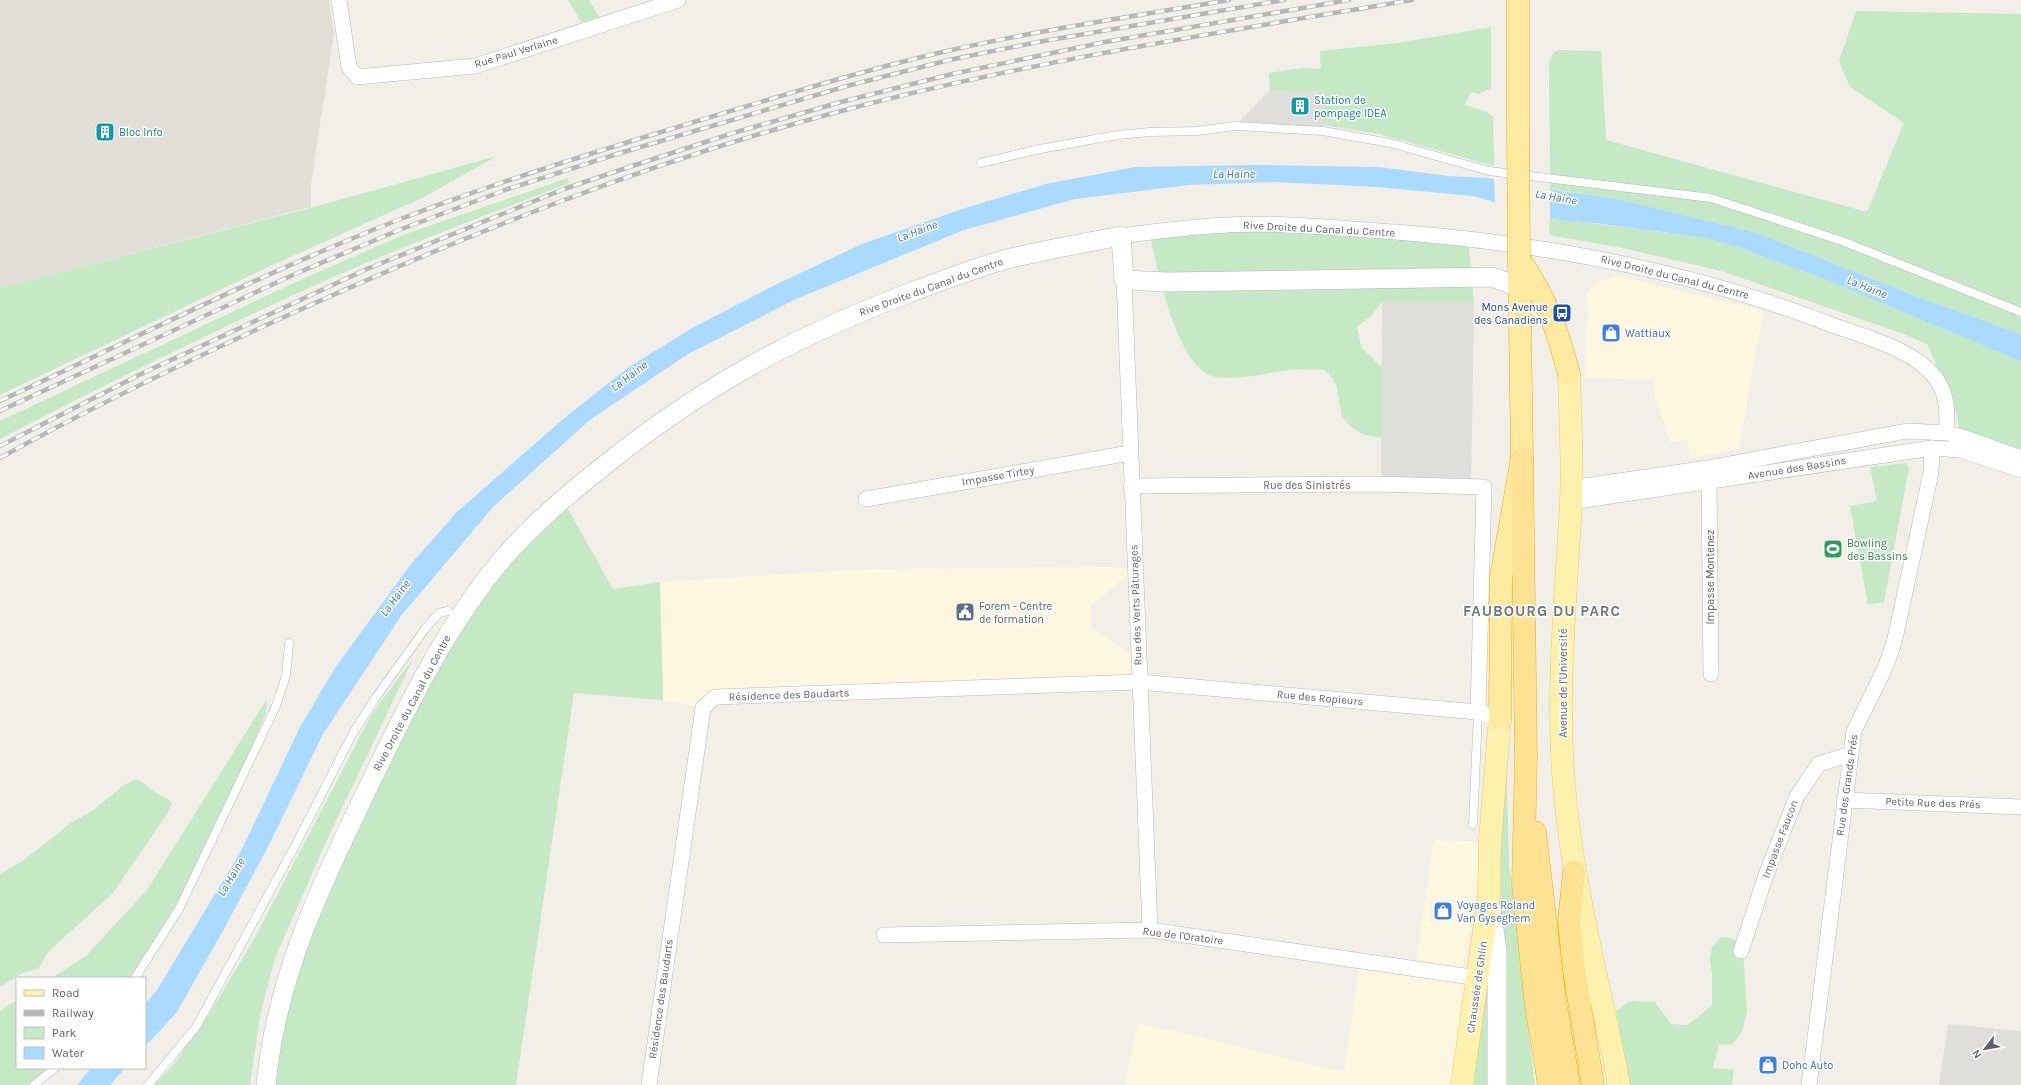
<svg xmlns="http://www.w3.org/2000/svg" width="2021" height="1085" font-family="Karla,sans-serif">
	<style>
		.commercial { fill: #fef7e0 }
		.industrial { fill: #e0deda }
		.education { fill: #e1ded6 }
		.green { fill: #c5e8c5 }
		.water { fill: #aadaff }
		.pier { fill: #f1efe8 }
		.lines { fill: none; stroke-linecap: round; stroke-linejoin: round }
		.service-casing { stroke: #b5b8bc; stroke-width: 9 }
		.minor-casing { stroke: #b5b8bc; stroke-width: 16 }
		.tertiary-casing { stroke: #b5b8bc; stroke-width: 20 }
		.primary-casing { stroke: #f2c960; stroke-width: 23 }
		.trunk-casing { stroke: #f9ab00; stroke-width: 23 }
		.motorway-casing { stroke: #f9ab00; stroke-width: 23 }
		.service { stroke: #fff; stroke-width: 8 }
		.minor { stroke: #fff; stroke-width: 15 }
		.tertiary { stroke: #fff; stroke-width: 19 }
		.primary { stroke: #fff2af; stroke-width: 22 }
		.trunk { stroke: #feeaa1; stroke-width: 22 }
		.motorway { stroke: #fde293; stroke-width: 22 }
		.rail-casing { stroke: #b6b7b8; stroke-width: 4.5 }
		.rail { stroke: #fff; stroke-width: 3; stroke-dasharray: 9; stroke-linecap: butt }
		.trunk-bridge-casing { stroke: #f9ab00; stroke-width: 23; stroke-linecap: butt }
		.trunk-bridge { stroke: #feeaa1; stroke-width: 22 }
		.labels { text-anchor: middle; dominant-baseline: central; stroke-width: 3; stroke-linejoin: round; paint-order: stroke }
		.street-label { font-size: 11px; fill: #5f6368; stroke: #fff }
		.culture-label { font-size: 11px; fill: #0d838f; stroke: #fff; text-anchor: start }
		.transit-label { font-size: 11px; fill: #164399; stroke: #fff; text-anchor: end }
		.shop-label { font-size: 11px; fill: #366cbe; stroke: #fff; text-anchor: start }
		.leisure-label { font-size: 11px; fill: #27864d; stroke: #fff; text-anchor: start }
		.service-label { font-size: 11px; fill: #4e5e75; stroke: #fff; text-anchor: start }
		.water-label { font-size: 12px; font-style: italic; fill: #4174aa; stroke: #fff }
		.district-label { font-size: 15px; font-weight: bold; letter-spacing: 1px; fill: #70757a; stroke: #fff }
	</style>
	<rect width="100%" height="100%" fill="#f1efe8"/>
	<path class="commercial" d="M 1617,276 L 1761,310 L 1763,313 L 1739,449 L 1690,458 L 1687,440 L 1670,442 L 1655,396 L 1654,380 L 1585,377 L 1586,322 L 1590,315 L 1586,306 L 1587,295 L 1590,289 L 1599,281 Z
		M 1113,567 L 1134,569 L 1091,606 L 1091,628 L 1138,659 L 1139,682 L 715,697 L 703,708 L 663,700 L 660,582 L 870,569 Z
		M 1434,840 L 1485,842 L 1462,975 L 1478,978 L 1462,1085 L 1124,1085 L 1138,1023 L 1344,1072 L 1360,961 L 1415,969 Z"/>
	<path class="industrial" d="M 1270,90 L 1325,92 L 1323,131 L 1235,126 Z
		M 1382,302 L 1474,302 L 1471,486 L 1381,485 Z
		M 1948,1024 L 2021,1031 L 2021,1085 L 1939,1085 Z"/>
	<path class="education" d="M 0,0 L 329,0 L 334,33 L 311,184 L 311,207 L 0,288 Z"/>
	<path class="green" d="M 568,0 L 589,0 L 599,17 L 581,22 Z
		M 1856,11 L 2021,14 L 2021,334 L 1918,297 L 1757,233 L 1618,199 L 1550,189 L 1549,62 L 1554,52 L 1559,50 L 1601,51 L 1606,140 L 1867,212 L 1904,123 L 1850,87 L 1839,61 Z
		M 1491,27 L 1491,88 L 1479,94 L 1471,92 L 1465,105 L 1487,112 L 1493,117 L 1494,166 L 1379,134 L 1323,125 L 1325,92 L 1270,90 L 1269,73 L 1303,68 L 1321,69 L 1320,51 L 1398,43 Z
		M 497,156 L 424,197 L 266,268 L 0,395 L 0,288 L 314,207 Z
		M 568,178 L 569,183 C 487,215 403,246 322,282 C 213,331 106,384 0,439 L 0,421 L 298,281 L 403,235 Z
		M 1550,218 L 1701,237 L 1735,246 L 1827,280 L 2021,359 L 2021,449 L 1959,428 L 1956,412 L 1928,345 L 1904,334 L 1721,271 L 1627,249 L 1549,235 Z
		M 1186,229 L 1468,238 L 1474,302 L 1382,302 L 1371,316 L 1357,327 L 1361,347 L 1382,368 L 1382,438 L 1362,434 L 1349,425 L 1342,416 L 1336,384 L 1325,370 C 1314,370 1303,369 1292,370 C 1267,372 1240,381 1216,377 C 1176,370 1157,265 1149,232 Z
		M 1906,463 L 1909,468 L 1884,602 L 1868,605 L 1850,506 L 1877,501 L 1870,467 Z
		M 563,500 L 613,589 L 660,582 L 663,700 L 574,693 L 516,1085 L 267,1085 L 285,983 L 441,644 Z
		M 413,659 L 326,842 L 275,958 L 260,1016 L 250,1085 L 154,1085 L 174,1064 L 209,1014 L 253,941 L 373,712 Z
		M 267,699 L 266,713 L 212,840 L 159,941 L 133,978 L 52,978 L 86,956 L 147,890 Z
		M 1506,743 L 1509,864 L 1535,1085 L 1502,1085 L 1505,1031 L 1499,808 Z
		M 138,779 L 153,791 L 172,802 L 167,814 L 112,894 L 49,951 L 38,969 L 22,973 L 0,987 L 0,874 L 24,860 L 71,823 L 92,811 L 124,785 Z
		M 1721,937 L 1734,939 L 1743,951 L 1747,1011 L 1742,1032 L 1732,1045 L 1719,1044 L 1713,1068 L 1734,1070 L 1732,1085 L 1630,1085 L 1616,1011 L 1630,1001 L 1655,1002 L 1671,1024 L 1688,1025 L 1712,1005 L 1712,975 L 1710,959 L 1712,947 Z
		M 1486,980 L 1492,980 L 1487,1085 L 1474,1085 Z
		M 17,1000 L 17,1068 L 50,1068 L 33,1085 L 0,1085 L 0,1011 Z"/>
	<path class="water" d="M 1258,165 L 1379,167 L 1448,176 L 1487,178 L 1560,191 L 1618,199 L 1757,233 L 1918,297 L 2021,334 L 2021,361 L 1827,280 L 1735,246 L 1701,237 L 1594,223 L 1559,220 L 1473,196 L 1377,187 L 1275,182 L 1189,185 L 1075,199 L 964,230 L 796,299 L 688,354 L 591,419 L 493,507 L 401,616 L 323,734 L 269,845 L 225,927 L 177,1012 L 145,1047 L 145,1004 L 157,990 L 241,851 L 300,727 L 335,668 L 411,564 L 457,512 L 562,420 L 629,367 L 694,327 L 779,283 L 862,244 L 962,209 L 1046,184 L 1135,167 Z
		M 91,1068 L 125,1068 L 110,1085 L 77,1085 Z"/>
	<path class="pier" d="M 1494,178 L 1550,187 L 1550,220 L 1495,204 Z"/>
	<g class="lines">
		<defs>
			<path id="service" d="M 981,163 L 1040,149 L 1118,135 L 1150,132 L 1197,131 L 1235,126 L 1323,131 L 1390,143 L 1489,171 L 1711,198 L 1842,241 L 2021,312
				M 1473,824 L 1478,712
				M 135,978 L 179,909 L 276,706 L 286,676 L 289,643
				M 34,1085 L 55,1068
				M 148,1085 L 196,1027 L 295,846 L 352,735 L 374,700 L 425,629 L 439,613 L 448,611"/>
			<path id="minor" d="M 339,0 L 349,67 L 357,77 L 475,66 L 678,0
				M 1121,236 C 1164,230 1209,225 1252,224 C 1299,224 1348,229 1396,232 C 1546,244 1695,271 1835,326 C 1866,337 1914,350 1935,377 C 1948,394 1947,412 1947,433
				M 1124,280 L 1150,930
				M 1709,481 L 1711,674
				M 1131,486 L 1376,484 L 1484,487 L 1478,712
				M 1571,488 L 1708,468 L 1907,431 L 1947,433 L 1966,438 L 2021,458
				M 866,499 L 1130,453
				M 1571,502 L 1932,448 L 1960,450 L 2021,470
				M 1844,800 L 2021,807
				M 884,935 L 1150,930 L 1478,978
				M 1741,951 L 1766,875 L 1797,796 L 1819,764 L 1851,754
				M 649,1085 L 703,708 L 715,697 L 1139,682 L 1478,712 L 1500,719
				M 1809,1085 L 1854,731 L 1885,668 L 1894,643 L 1931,473 L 1932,448"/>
			<path id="tertiary" d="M 1491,908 L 1497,951 L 1497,1085
				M 266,1085 C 276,980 318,891 363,798 C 399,724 434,648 484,582 C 518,536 564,497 610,461 C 704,386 796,336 909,293 C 941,281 974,268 1007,259 C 1045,250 1083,243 1121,236 L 1124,280 L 1167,282 L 1492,277 L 1519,287"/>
			<path id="primary" d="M 1569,374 C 1570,417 1573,460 1571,503 C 1566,597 1556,691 1564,784 C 1572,886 1600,985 1619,1085
				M 1462,1085 L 1489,895 L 1490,840 L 1500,719"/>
			<path id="trunk" d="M 1518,127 L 1518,0
				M 1519,259 C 1546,297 1557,329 1569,374
				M 1500,719 L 1501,577 L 1522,458 L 1519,259"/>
			<path id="motorway" d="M 1522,458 L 1526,757 L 1523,884 L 1536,1005 L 1549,1085
				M 1535,832 L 1555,1001 L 1569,1085
				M 1574,872 L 1569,922 L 1574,970 L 1593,1085"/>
		</defs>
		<use href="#service" class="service-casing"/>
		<use href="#minor" class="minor-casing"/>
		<use href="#tertiary" class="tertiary-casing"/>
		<use href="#primary" class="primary-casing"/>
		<use href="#trunk" class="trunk-casing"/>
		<use href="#motorway" class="motorway-casing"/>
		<use href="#service" class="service"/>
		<use href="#minor" class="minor"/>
		<use href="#tertiary" class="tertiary"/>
		<use href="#primary" class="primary"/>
		<use href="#trunk" class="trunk"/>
		<use href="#motorway" class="motorway"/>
		<defs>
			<path id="rail" d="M 0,401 C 132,340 262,273 398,220 C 502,180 608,148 714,116 C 791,93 868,69 947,51 C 1040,30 1135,16 1229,0
				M 0,411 L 295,274 L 399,230 L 508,189 L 617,154 L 847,86 L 949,60 L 1038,42 L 1284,0
				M 0,446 L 141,374 L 367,269 L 564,189 L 623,169 L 733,133 L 841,102 L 952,74 L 1105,42 L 1349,0
				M 0,458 C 92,407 187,361 282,318 C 464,235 651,161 845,110 C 1031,61 1222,32 1412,0"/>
		</defs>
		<use href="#rail" class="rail-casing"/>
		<use href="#rail" class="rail"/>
		<defs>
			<path id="trunk-bridge" d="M 1518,127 L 1519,259"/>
		</defs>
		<use href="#trunk-bridge" class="trunk-bridge-casing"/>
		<use href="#trunk-bridge" class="trunk-bridge"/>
	</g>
	<defs>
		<symbol id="building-square" viewBox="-11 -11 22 22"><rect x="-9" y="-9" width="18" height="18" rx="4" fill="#0f9aa8" stroke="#fff"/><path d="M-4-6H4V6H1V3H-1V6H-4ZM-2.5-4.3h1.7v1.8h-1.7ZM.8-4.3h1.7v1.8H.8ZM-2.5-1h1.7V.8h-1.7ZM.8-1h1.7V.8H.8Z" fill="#fff"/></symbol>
		<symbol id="bus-square" viewBox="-11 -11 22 22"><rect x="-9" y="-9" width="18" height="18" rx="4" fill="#1a4fb4" stroke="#fff"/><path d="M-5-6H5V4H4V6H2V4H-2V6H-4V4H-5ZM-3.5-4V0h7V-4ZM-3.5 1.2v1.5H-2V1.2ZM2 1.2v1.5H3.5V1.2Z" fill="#fff"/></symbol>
		<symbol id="shop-square" viewBox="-11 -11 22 22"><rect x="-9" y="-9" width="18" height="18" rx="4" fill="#3f7fe0" stroke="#fff"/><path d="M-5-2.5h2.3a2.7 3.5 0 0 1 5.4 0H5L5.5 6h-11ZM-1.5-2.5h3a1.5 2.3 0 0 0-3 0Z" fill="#fff"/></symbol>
		<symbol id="stadium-square" viewBox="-11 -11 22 22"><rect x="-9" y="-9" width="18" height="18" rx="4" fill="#2e9e5b" stroke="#fff"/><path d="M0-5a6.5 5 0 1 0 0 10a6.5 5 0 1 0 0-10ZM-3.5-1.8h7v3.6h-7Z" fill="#fff"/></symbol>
		<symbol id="civic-square" viewBox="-11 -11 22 22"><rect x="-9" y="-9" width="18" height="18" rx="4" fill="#5c6f8a" stroke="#fff"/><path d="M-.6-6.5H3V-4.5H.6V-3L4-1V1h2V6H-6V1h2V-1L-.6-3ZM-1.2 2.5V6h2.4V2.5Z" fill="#fff"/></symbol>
	</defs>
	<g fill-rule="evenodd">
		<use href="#building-square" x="1289" y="95" width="22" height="22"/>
		<use href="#building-square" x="94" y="121" width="22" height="22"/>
		<use href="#bus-square" x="1551" y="302" width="22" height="22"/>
		<use href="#shop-square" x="1600" y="322" width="22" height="22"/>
		<use href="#stadium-square" x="1822" y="538" width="22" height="22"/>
		<use href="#civic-square" x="954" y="601" width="22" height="22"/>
		<use href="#shop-square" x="1432" y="900" width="22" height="22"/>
		<use href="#shop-square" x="1757" y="1054" width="22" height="22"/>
	</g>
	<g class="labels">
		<g class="street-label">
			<text transform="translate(516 52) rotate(-17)">Rue Paul Verlaine</text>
			<text transform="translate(1319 229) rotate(3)">Rive Droite du Canal du Centre</text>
			<text transform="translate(1675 277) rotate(14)">Rive Droite du Canal du Centre</text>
			<text transform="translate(931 287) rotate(-20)">Rive Droite du Canal du Centre</text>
			<text transform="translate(1797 468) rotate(-9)">Avenue des Bassins</text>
			<text transform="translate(998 476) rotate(-10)">Impasse Tirtey</text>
			<text x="1307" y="485">Rue des Sinistrés</text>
			<text transform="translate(1710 577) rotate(-90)">Impasse Montenez</text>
			<text transform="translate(1136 605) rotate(-92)">Rue des Verts Pâturages</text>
			<text transform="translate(1563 683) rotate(-90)">Avenue de l'Université</text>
			<text transform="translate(789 695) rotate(-2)">Résidence des Baudarts</text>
			<text transform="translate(1320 698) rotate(5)">Rue des Ropieurs</text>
			<text transform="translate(412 703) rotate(-62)">Rive Droite du Canal du Centre</text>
			<text transform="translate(1847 785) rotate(-82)">Rue des Grands Prés</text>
			<text transform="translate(1933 803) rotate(2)">Petite Rue des Prés</text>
			<text transform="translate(1780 839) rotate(-69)">Impasse Faucon</text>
			<text transform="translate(1183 936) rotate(7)">Rue de l'Oratoire</text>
			<text transform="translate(1477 987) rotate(-82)">Chaussée de Ghlin</text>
			<text transform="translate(661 999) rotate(-82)">Résidence des Baudarts</text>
		</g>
		<g class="culture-label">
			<text x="1314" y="100">Station de<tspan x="1314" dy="13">pompage IDEA</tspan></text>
			<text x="119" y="132">Bloc Info</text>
		</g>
		<g class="transit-label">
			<text x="1548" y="307">Mons Avenue<tspan x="1548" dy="13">des Canadiens</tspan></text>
		</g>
		<g class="shop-label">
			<text x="1625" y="333">Wattiaux</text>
			<text x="1457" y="905">Voyages Roland<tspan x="1457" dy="13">Van Gyseghem</tspan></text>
			<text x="1782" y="1065">Dohc Auto</text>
		</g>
		<g class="leisure-label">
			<text x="1847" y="543">Bowling<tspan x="1847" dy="13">des Bassins</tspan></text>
		</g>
		<g class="service-label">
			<text x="979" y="606">Forem - Centre<tspan x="979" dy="13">de formation</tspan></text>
		</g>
		<g class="water-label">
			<text x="1234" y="174">La Haine</text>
			<text transform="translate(1556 197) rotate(10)">La Haine</text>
			<text transform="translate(917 231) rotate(-21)">La Haine</text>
			<text transform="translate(1867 287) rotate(22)">La Haine</text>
			<text transform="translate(629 376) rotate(-37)">La Haine</text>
			<text transform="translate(395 598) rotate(-53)">La Haine</text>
			<text transform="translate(231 877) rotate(-59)">La Haine</text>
		</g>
		<g class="district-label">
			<text x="1542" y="611">FAUBOURG DU PARC</text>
		</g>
	</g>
	<rect x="16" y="977" width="130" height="92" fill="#ffffff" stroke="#bfc1c3"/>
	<rect x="24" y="990" width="20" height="6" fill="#fff2af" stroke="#bfc1c3"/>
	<text x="52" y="997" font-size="12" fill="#5f6368">Road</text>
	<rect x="24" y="1010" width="20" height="6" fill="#b6b7b8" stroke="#bfc1c3"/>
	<text x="52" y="1017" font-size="12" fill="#5f6368">Railway</text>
	<rect x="24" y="1027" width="20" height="12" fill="#c5e8c5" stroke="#bfc1c3"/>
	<text x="52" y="1037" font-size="12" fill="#5f6368">Park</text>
	<rect x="24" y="1047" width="20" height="12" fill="#aadaff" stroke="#bfc1c3"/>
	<text x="52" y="1057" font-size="12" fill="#5f6368">Water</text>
	<g transform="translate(1985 1049) rotate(238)" stroke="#ffffff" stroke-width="3" paint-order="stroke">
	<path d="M0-3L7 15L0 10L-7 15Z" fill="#5f6368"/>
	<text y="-6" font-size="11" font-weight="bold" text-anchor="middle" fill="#5f6368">N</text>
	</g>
</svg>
